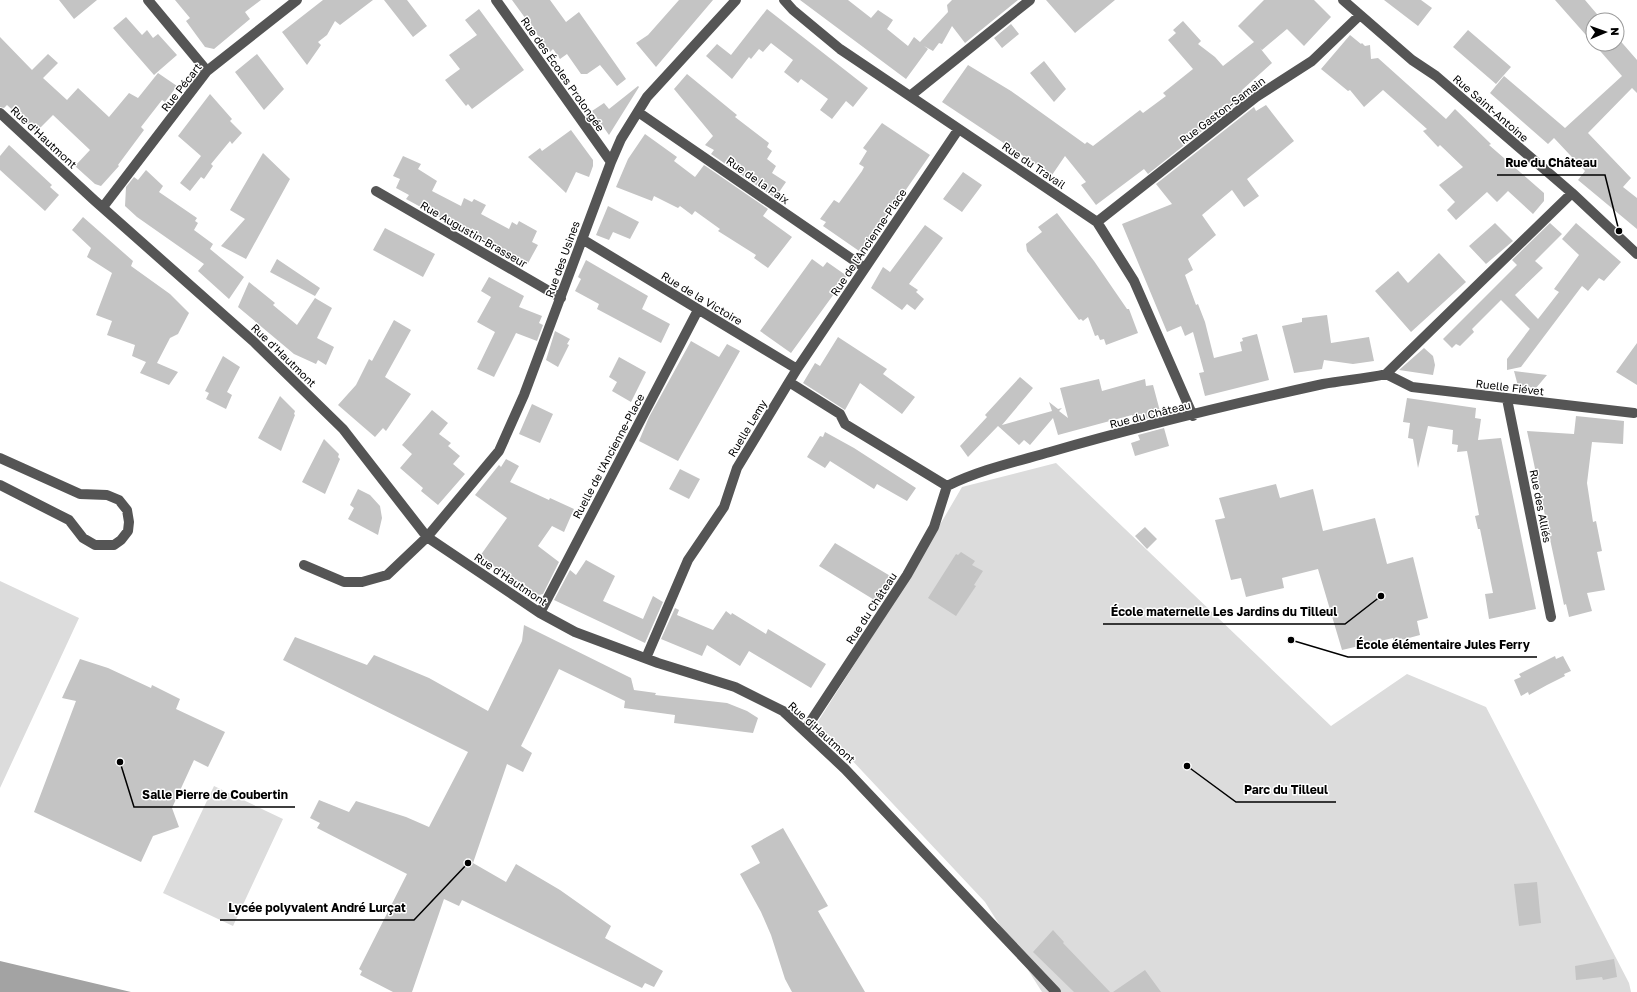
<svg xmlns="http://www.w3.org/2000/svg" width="1637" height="992" font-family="'Golos Text',sans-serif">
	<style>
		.green { fill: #dcdcdc }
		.water { fill: #a3a3a3 }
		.building { fill: #c4c4c4 }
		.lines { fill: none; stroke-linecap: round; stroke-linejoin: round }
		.minor { stroke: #555; stroke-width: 10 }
		.labels { text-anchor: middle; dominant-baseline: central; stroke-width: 3; stroke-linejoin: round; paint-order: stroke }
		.street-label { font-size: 11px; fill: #000; stroke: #fff }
		.leader { fill: none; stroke: #000; stroke-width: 1.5 }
		.callout-dot { fill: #000; stroke: #fff; stroke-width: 1.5 }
		.callout-label { font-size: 12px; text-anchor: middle; font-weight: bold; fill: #000; stroke: #fff; stroke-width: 3; stroke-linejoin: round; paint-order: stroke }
	</style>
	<rect width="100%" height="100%" fill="#fff"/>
	<path class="green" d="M 1056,463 L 1331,726 L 1407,674 L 1486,707 L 1629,983 L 1631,992 L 1042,992 L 985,902 L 817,723 L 903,588 L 962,487 Z
		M 0,581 L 79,618 L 0,788 Z
		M 214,786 L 283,819 L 233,926 L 163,893 Z"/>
	<path class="water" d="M 0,961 L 131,992 L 0,992 Z"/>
	<path class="building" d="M 59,0 L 97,0 L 74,19 Z
		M 175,0 L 261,0 L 245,12 L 250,19 L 214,49 L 205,47 L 186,21 L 190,18 Z
		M 323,0 L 373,0 L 340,25 L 335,21 L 327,35 L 318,42 L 321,45 L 307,65 L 282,32 Z
		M 384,0 L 407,0 L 427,26 L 413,37 Z
		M 512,0 L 550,0 L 566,22 L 579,12 L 626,79 L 617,86 L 600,65 L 587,74 L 581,74 L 567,54 L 560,59 L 553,49 L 550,52 Z
		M 679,0 L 713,0 L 656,67 L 636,43 L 648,35 Z
		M 800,0 L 848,0 L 871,18 L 878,10 L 893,20 L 887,29 L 908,46 L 914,37 L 920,42 L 948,12 L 947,5 L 952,0 L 1018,0 L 965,43 L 952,26 L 942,44 L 939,43 L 933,51 L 924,46 L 928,49 L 906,79 Z
		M 1046,0 L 1115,0 L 1075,33 Z
		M 1264,0 L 1314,0 L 1331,17 L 1304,46 L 1287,29 L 1262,50 L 1260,48 L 1272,63 L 1242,90 L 1246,96 L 1148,174 L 1144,169 L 1096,205 L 1081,185 L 1086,182 L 1065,156 L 1052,175 L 942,102 L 968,65 L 1011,91 L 1085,144 L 1087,142 L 1093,146 L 1140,110 L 1143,113 L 1166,96 L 1163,93 L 1193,69 L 1168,40 L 1176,33 L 1173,30 L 1183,21 L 1201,41 L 1198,44 L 1215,57 L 1223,66 L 1254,42 L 1238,26 Z
		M 1384,0 L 1421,0 L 1432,8 L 1418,26 Z
		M 1555,0 L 1585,0 L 1602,20 L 1593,20 L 1593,43 Z
		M 479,9 L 524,70 L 472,109 L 468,104 L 466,106 L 445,80 L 460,69 L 449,55 L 477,35 L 465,20 Z
		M 767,9 L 868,88 L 853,107 L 846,101 L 832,119 L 820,110 L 828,99 L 801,79 L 798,83 L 784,72 L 793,60 L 771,43 L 763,52 L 759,49 L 751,59 L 749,57 L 732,79 L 706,56 L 717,44 L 731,55 Z
		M 126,17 L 142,35 L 147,30 L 153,38 L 158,34 L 177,55 L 154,75 L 113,28 Z
		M 1011,24 L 1019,34 L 1002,48 L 994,38 Z
		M 1468,30 L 1511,67 L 1496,84 L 1453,47 Z
		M 1350,35 L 1361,44 L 1362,43 L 1365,46 L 1370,45 L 1371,59 L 1378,58 L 1446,119 L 1455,109 L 1491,144 L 1489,145 L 1544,193 L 1544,201 L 1533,214 L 1508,191 L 1497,202 L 1487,192 L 1456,220 L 1447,210 L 1455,202 L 1439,185 L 1463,167 L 1440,145 L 1438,147 L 1423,131 L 1427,129 L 1383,90 L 1364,107 L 1350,90 L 1348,91 L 1321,69 Z
		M 0,37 L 32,70 L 48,54 L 58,63 L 43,78 L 67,100 L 78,88 L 109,117 L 129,93 L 138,98 L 158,73 L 177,86 L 165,102 L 162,100 L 141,127 L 144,130 L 118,165 L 119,166 L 101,186 L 95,184 L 75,166 L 90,150 L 53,115 L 36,132 L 7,105 L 4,108 L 0,107 Z
		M 1617,37 L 1637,60 L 1637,93 L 1632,88 L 1588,133 L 1631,178 L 1623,187 L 1637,198 L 1637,229 L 1578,180 L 1585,171 L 1554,138 L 1548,144 L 1490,93 L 1504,76 L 1565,128 L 1622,76 L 1594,44 L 1617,44 Z
		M 257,54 L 284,89 L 264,110 L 235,72 Z
		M 1044,61 L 1066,89 L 1054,102 L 1030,73 Z
		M 687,74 L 737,115 L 735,117 L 769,143 L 767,147 L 772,151 L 767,159 L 776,166 L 772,173 L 786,182 L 775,198 L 711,154 L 714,150 L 705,145 L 713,136 L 674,89 Z
		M 638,86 L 639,87 L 609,135 L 592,111 L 604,103 L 609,109 Z
		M 210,94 L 232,119 L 230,121 L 242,133 L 232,144 L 230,141 L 211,164 L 213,166 L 204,179 L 201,177 L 190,191 L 180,183 L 201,156 L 178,136 Z
		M 1266,105 L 1294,141 L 1247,179 L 1259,196 L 1244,207 L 1232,190 L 1202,215 L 1216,235 L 1188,259 L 1193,270 L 1185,275 L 1196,305 L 1198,304 L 1205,322 L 1214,358 L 1242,351 L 1240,342 L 1243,341 L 1242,338 L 1257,334 L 1269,380 L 1205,396 L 1199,373 L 1204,372 L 1193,332 L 1185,336 L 1181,326 L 1167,332 L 1122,224 L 1172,204 L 1156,184 L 1254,107 L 1256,111 Z
		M 882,123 L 930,155 L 862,253 L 823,226 L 826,222 L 820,219 L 834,200 L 839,203 L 862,171 L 864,167 L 859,164 L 867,151 L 863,148 Z
		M 571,130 L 593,160 L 593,166 L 589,177 L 576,172 L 566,193 L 528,157 L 540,148 L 542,151 Z
		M 645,134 L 677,157 L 674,161 L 695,177 L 704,165 L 768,209 L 763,216 L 792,237 L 768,268 L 754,258 L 756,255 L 718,231 L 720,229 L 695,211 L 692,215 L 680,206 L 678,208 L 654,196 L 652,201 L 616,187 L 628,159 Z
		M 9,145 L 52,185 L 50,187 L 59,195 L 45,211 L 0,170 L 0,156 Z
		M 263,153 L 290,179 L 246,259 L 221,246 L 245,219 L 230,210 Z
		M 403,156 L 421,164 L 418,169 L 437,181 L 432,191 L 461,206 L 464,198 L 472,202 L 474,199 L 486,205 L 481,214 L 509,229 L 512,222 L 517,225 L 519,221 L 537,231 L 532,242 L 538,245 L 527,265 L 406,199 L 409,195 L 396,188 L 400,179 L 393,176 Z
		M 146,170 L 163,186 L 159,192 L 197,218 L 195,221 L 198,223 L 194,230 L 213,244 L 210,249 L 244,277 L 229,299 L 198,271 L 204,264 L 137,217 L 125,206 L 126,187 L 134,177 L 138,180 Z
		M 963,172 L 982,185 L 962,212 L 943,199 Z
		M 608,206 L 639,222 L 630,239 L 613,232 L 609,240 L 596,235 Z
		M 1057,213 L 1094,261 L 1127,309 L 1129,309 L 1138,333 L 1106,345 L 1104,339 L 1100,340 L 1098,335 L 1095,336 L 1088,317 L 1083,321 L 1081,319 L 1079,320 L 1027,251 L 1026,244 L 1042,232 L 1038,227 Z
		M 83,217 L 133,261 L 131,266 L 170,294 L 189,313 L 178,334 L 170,338 L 157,363 L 178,372 L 169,385 L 140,373 L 146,362 L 132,356 L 135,345 L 107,335 L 112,321 L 96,315 L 112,273 L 87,257 L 91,248 L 72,230 Z
		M 1495,223 L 1513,241 L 1486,264 L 1469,246 Z
		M 1550,223 L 1562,234 L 1535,261 L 1543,268 L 1515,295 L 1538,319 L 1559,292 L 1554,289 L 1579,255 L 1562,239 L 1576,223 L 1621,262 L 1604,281 L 1599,278 L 1588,291 L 1582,286 L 1521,367 L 1507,370 L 1507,359 L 1532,326 L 1530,329 L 1501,300 L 1472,329 L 1474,332 L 1460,346 L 1456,344 L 1452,348 L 1443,339 L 1517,265 L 1512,260 Z
		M 925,225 L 943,238 L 909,284 L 918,290 L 916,292 L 924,299 L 915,310 L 907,304 L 902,310 L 871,288 L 883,267 L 890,272 Z
		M 385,228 L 435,254 L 423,277 L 373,250 Z
		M 1439,253 L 1466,282 L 1411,332 L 1375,291 L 1398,271 L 1408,283 Z
		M 277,259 L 320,288 L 315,296 L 270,272 Z
		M 812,259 L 823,267 L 827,262 L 847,276 L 791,353 L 760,331 Z
		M 586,260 L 648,296 L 642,309 L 670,324 L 661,343 L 597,309 L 599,304 L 575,291 L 581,279 L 578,277 Z
		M 489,277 L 524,296 L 519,307 L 542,316 L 539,323 L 543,325 L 537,341 L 516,333 L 494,377 L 477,369 L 495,332 L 477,322 L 491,297 L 481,291 Z
		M 249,282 L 275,303 L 273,305 L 297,325 L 315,298 L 332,308 L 317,338 L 334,347 L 326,365 L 318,360 L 316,364 L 294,354 L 238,307 Z
		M 1327,315 L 1331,343 L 1369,337 L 1374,361 L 1353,364 L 1324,360 L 1322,369 L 1294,373 L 1282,326 L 1302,322 L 1302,318 Z
		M 394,320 L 411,330 L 385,377 L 411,394 L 386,431 L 383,428 L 375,437 L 338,405 L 356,385 L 369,359 L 372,361 Z
		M 555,331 L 570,339 L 567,344 L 569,345 L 558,367 L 546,360 Z
		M 838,337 L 887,369 L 883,374 L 915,397 L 902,414 L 860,383 L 845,410 L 803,383 L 815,363 L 820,366 Z
		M 691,341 L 719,357 L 727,344 L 740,351 L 678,461 L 639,441 L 649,417 Z
		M 1637,343 L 1637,385 L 1616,372 Z
		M 1424,348 L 1433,356 L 1435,365 L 1433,375 L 1399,370 Z
		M 223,356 L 240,367 L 227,392 L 232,395 L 226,409 L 206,399 L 209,393 L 205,391 Z
		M 619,357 L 646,372 L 631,402 L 612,391 L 617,382 L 609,377 Z
		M 1514,371 L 1547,375 L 1536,388 L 1518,386 Z
		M 1020,377 L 1033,388 L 1002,425 L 1052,411 L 1049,402 L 1058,409 L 1062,408 L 1059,411 L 1068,418 L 1060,388 L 1099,379 L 1102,391 L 1145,379 L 1146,386 L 1153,385 L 1161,415 L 1134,422 L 1132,415 L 1058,435 L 1053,418 L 1030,445 L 1024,440 L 1019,445 L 998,426 L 968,457 L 960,446 L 987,417 L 985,415 Z
		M 280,396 L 295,411 L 294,414 L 295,415 L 281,451 L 258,438 Z
		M 1407,398 L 1476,408 L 1475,418 L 1481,419 L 1478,440 L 1501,438 L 1536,609 L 1489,619 L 1485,594 L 1493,593 L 1480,529 L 1478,529 L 1475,516 L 1479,515 L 1467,451 L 1457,452 L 1458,445 L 1452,444 L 1453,430 L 1428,426 L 1418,468 L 1413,439 L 1408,438 L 1410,423 L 1403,422 Z
		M 532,404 L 553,414 L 540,443 L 519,434 Z
		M 432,410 L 448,423 L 439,434 L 451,443 L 448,446 L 460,456 L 453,464 L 465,474 L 438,505 L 421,491 L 423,488 L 400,468 L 412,454 L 402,445 Z
		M 1576,416 L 1624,421 L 1623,444 L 1592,442 L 1587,483 L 1593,522 L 1596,521 L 1602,551 L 1597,552 L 1605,590 L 1587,593 L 1592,611 L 1569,617 L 1566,604 L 1564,605 L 1527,431 L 1574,434 Z
		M 1164,428 L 1169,446 L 1135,456 L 1131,443 L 1140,440 L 1138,435 Z
		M 825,432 L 854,448 L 916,488 L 907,501 L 877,484 L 874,489 L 830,461 L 825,468 L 807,457 L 820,436 L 823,437 Z
		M 324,439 L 339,454 L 338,457 L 340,459 L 325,494 L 302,482 Z
		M 506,459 L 519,466 L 510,482 L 549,500 L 550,498 L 574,509 L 564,532 L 552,526 L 538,546 L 559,562 L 543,594 L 535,596 L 480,556 L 507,518 L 475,495 L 499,465 L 501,467 Z
		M 680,469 L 700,479 L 689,499 L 669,489 Z
		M 1276,484 L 1280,498 L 1313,489 L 1323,531 L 1375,518 L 1387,564 L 1413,557 L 1428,618 L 1417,621 L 1420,635 L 1394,642 L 1393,638 L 1342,650 L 1318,569 L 1282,578 L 1284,588 L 1246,597 L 1241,578 L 1231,580 L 1215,520 L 1225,518 L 1219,498 Z
		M 358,489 L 370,495 L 380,506 L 382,518 L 378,535 L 348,519 L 354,508 L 350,505 Z
		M 1145,527 L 1157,539 L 1147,549 L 1135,536 Z
		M 835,543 L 892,577 L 876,601 L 819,566 Z
		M 961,552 L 975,561 L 972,565 L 983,571 L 974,585 L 976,586 L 956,616 L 928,598 L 956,554 L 958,555 Z
		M 586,560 L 615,576 L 603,601 L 643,619 L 653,596 L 663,602 L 645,643 L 554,600 L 570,570 L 576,575 Z
		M 675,608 L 679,610 L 677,615 L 713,630 L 726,611 L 731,615 L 732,613 L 766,634 L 768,629 L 826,664 L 811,688 L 749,651 L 740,666 L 707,645 L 702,656 L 661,639 Z
		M 524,625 L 631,678 L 634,690 L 656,693 L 655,695 L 727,703 L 747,711 L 758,718 L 753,733 L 674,723 L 675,715 L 624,708 L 625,701 L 559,669 L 521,746 L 532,753 L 523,772 L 507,764 L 473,863 L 506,882 L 516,864 L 560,890 L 611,926 L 605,938 L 663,971 L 654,987 L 645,983 L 642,988 L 462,900 L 459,906 L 444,899 L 412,992 L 393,992 L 360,975 L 362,971 L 359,969 L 407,874 L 317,828 L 320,823 L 310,818 L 319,800 L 349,812 L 356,801 L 406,817 L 429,827 L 468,752 L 283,660 L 295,637 L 367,665 L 374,655 L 429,678 L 488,711 L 522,641 Z
		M 1555,656 L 1556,659 L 1563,656 L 1571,671 L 1564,674 L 1565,676 L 1547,685 L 1529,695 L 1528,692 L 1521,696 L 1514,680 L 1521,677 L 1519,674 Z
		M 80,659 L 108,668 L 151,688 L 152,685 L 180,699 L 176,709 L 225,732 L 208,767 L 194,760 L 172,808 L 179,827 L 153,836 L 141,862 L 34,812 L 76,701 L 62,698 Z
		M 783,828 L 828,906 L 818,911 L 865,992 L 792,992 L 785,979 L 771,935 L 761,912 L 740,874 L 760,863 L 751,846 Z
		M 1537,882 L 1541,923 L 1519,926 L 1514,884 Z
		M 1053,930 L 1064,942 L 1063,943 L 1110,992 L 1074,992 L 1033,952 Z
		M 1614,959 L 1617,977 L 1603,980 L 1602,977 L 1576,980 L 1575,966 Z
		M 1145,970 L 1161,992 L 1113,992 Z"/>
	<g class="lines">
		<path class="minor" d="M 148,0 L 207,71
			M 496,0 L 611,162
			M 784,0 L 793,10 L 840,49 L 1097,222 L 1134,281 L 1193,416
			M 1343,0 L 1412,60 L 1436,76 L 1572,193 L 1637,254
			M 910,96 L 1030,0
			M 638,112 L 865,268
			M 0,113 L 94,200 L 253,341 L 343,429 L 427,537 L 540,613 L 575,632 L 658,663 L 735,687 L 783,711 L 845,769 L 1056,992
			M 376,191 L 561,298
			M 103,207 L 207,71 L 297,0
			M 1097,222 L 1256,97 L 1312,61 L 1360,15
			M 582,239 L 797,369 L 789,382
			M 797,369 L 958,130
			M 1386,374 L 1412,387 L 1634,413
			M 1507,399 L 1551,617
			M 0,458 L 80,494 L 107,495 L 119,500 L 127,510 L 129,522 L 128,531 L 121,540 L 114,545 L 95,545 L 83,538 L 69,520 L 0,485
			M 304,565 L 344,582 L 362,582 L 387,575 L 427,537 L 499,451 L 524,395 L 611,162 L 621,139 L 647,97 L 736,0
			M 540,613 L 698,310
			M 646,658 L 688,560 L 724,507 L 737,468 L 789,382 L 840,414 L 845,424 L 947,486
			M 805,730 L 907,575 L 934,527 L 947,486 C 979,470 1015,462 1050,452 C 1140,426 1232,404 1323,384 C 1344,380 1365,379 1386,374 L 1572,193"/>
	</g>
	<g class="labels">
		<g class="street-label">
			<text transform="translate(563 74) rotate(55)">Rue des Écoles Prolongée</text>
			<text transform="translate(181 87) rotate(-52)">Rue Pécart</text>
			<text transform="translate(1491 108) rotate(41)">Rue Saint-Antoine</text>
			<text transform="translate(1222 110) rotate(-37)">Rue Gaston-Samain</text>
			<text transform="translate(44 137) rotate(43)">Rue d'Hautmont</text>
			<text transform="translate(1034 165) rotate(34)">Rue du Travail</text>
			<text transform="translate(758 180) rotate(35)">Rue de la Paix</text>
			<text transform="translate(474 234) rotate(30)">Rue Augustin-Brasseur</text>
			<text transform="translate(868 242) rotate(-56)">Rue de l'Ancienne-Place</text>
			<text transform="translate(562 259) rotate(-70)">Rue des Usines</text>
			<text transform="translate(702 298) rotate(31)">Rue de la Victoire</text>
			<text transform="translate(284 355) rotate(44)">Rue d'Hautmont</text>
			<text transform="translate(1510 387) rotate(7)">Ruelle Fiévet</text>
			<text transform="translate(1150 414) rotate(-14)">Rue du Château</text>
			<text transform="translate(747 428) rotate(-59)">Ruelle Lemy</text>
			<text transform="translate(608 456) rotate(-62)">Ruelle de l'Ancienne-Place</text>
			<text transform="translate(1541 506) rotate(79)">Rue des Alliés</text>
			<text transform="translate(511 579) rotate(34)">Rue d'Hautmont</text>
			<text transform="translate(871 608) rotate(-57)">Rue du Château</text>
			<text transform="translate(822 732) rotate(42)">Rue d'Hautmont</text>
		</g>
	</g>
	<path class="leader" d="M1619 231L1605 175H1497M1381 596L1345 624H1103M1291 640L1348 657H1537M1187 766L1236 802H1336M120 762L134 807H295M468 863L414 920H220"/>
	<g class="callout-dot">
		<circle cx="1619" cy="231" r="4"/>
		<circle cx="1381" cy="596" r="4"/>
		<circle cx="1291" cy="640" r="4"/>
		<circle cx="1187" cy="766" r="4"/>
		<circle cx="120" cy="762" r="4"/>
		<circle cx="468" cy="863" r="4"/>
	</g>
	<g class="callout-label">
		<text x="1551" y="167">Rue du Château</text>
		<text x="1224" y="616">École maternelle Les Jardins du Tilleul</text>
		<text x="1443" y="649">École élémentaire Jules Ferry</text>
		<text x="1286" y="794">Parc du Tilleul</text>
		<text x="215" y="799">Salle Pierre de Coubertin</text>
		<text x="317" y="912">Lycée polyvalent André Lurçat</text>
	</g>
	<g transform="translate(1605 32) rotate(88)"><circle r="19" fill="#ffffff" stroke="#999999"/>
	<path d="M0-3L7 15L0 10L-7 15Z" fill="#000000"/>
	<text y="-6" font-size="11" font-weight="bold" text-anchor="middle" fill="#000000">N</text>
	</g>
</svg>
